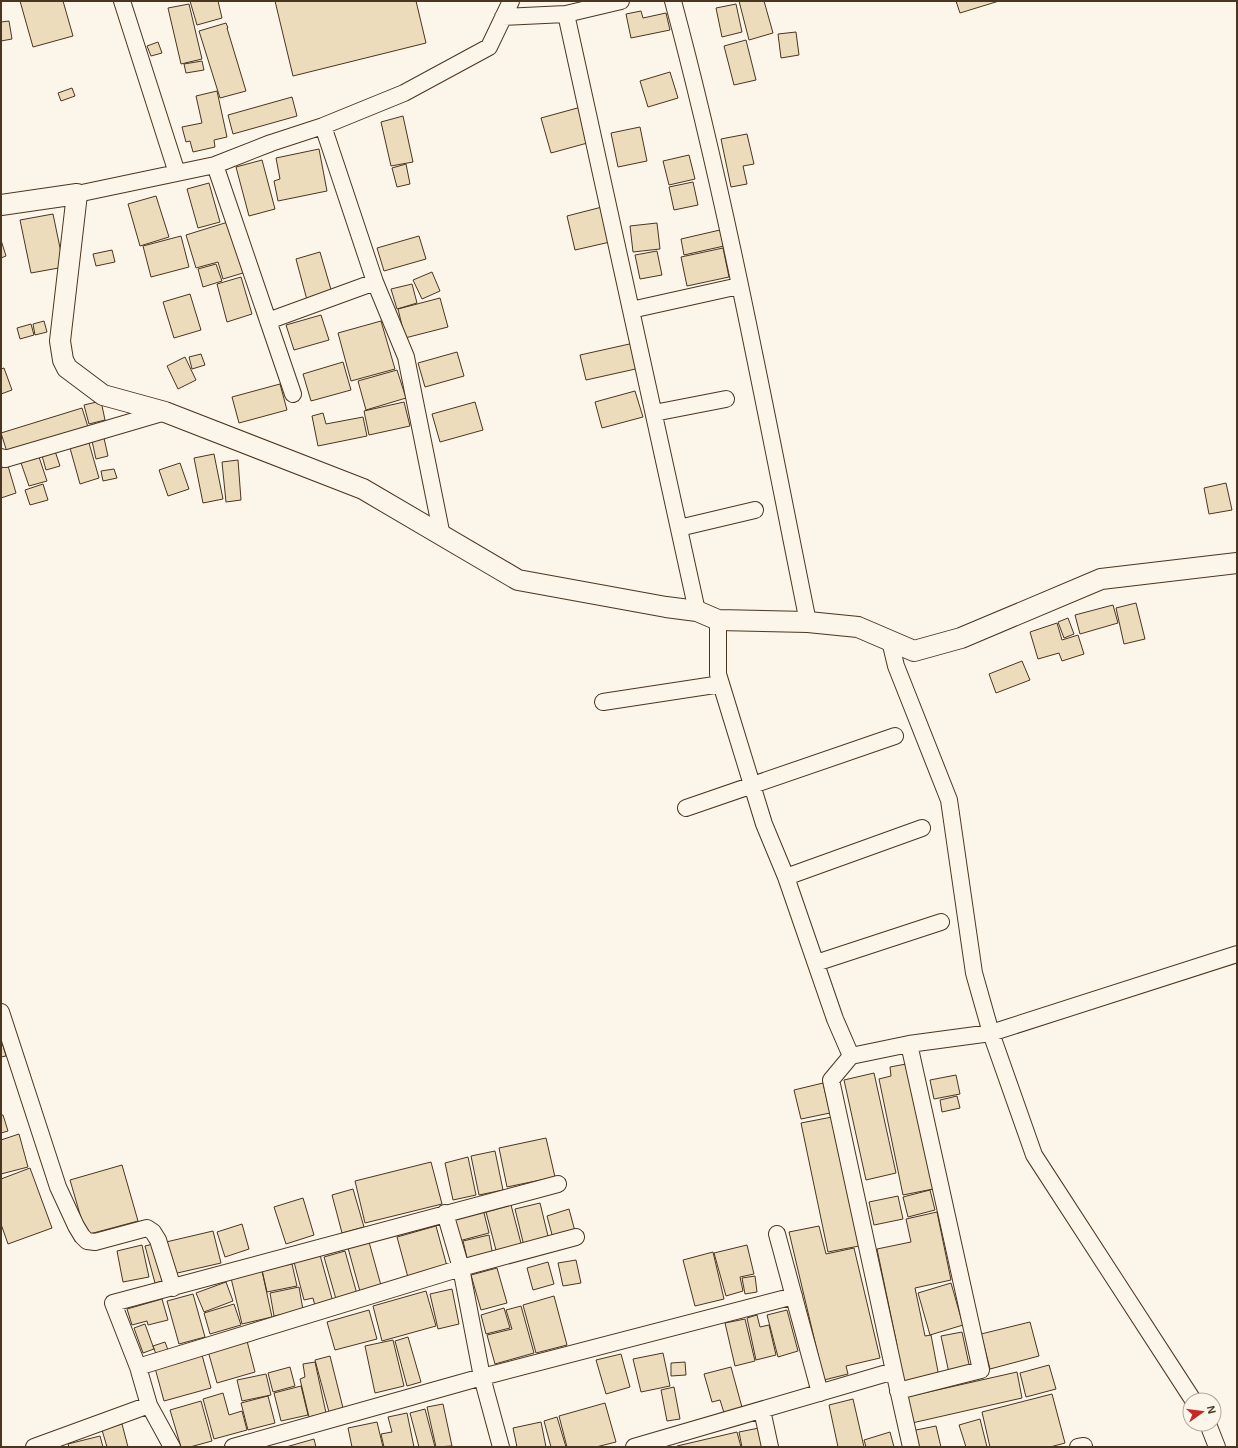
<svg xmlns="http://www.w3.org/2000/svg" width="1238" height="1448" font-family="Helvetica,sans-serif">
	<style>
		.building { fill: #ecdcbc; stroke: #4a3520 }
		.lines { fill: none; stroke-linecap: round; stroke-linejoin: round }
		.minor-casing { stroke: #4a3520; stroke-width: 18 }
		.tertiary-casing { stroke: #4a3520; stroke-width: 22 }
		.minor { stroke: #fbf6e9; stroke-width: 16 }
		.tertiary { stroke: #fbf6e9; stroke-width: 20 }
	</style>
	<rect width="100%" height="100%" fill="#fbf6e9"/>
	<path class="building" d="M 20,1 L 63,1 L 73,36 L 33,47 Z
		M 190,1 L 218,1 L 222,18 L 197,25 Z
		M 275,1 L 416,1 L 426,43 L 293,76 Z
		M 739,1 L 764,1 L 773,33 L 749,40 Z
		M 956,1 L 999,1 L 960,13 Z
		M 189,4 L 202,59 L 181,64 L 168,8 Z
		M 736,4 L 742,32 L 722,37 L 716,8 Z
		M 641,11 L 643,18 L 666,13 L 670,30 L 631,38 L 626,14 Z
		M 9,21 L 12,39 L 1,41 L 1,22 Z
		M 226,23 L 228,28 L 227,28 L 246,91 L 220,98 L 199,31 Z
		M 796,32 L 799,55 L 781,58 L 778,34 Z
		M 746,40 L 756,80 L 734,85 L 724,46 Z
		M 158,42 L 162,53 L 151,56 L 147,46 Z
		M 202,61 L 204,70 L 186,73 L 184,64 Z
		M 670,72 L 678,98 L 648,107 L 640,81 Z
		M 72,88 L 75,96 L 61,101 L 58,93 Z
		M 217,91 L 227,137 L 214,140 L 215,147 L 193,152 L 190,141 L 186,142 L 182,127 L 202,123 L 196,96 Z
		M 292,97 L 297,116 L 233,134 L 228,115 Z
		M 581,107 L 591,142 L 551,153 L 541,118 Z
		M 403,116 L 413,162 L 391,166 L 381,122 Z
		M 640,127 L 647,161 L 618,167 L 611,133 Z
		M 747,134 L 754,164 L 743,166 L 747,184 L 731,187 L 721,139 Z
		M 319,149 L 327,191 L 278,201 L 274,181 L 280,179 L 276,158 Z
		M 689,155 L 695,179 L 669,185 L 663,161 Z
		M 262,160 L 275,209 L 249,216 L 236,167 Z
		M 406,164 L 410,184 L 397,187 L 392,168 Z
		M 693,182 L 698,205 L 674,210 L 669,187 Z
		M 209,183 L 220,222 L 198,228 L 187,189 Z
		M 156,196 L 169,237 L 140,246 L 128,204 Z
		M 602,207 L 610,242 L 575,250 L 567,216 Z
		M 53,214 L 64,267 L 31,273 L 20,220 Z
		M 228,222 L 243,273 L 223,279 L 218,262 L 196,268 L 186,235 Z
		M 657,223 L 660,249 L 633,252 L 630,226 Z
		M 720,230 L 724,246 L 684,255 L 681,239 Z
		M 181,236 L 189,267 L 151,277 L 143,246 Z
		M 419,236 L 426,259 L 384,271 L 377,248 Z
		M 1,240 L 6,256 L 1,258 Z
		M 723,248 L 729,277 L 687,286 L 681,257 Z
		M 112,250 L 115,262 L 96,266 L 93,254 Z
		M 657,251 L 662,275 L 640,279 L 635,255 Z
		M 320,252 L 332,293 L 307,300 L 296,259 Z
		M 216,264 L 222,281 L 203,287 L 198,269 Z
		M 432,272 L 440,291 L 422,299 L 413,280 Z
		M 241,277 L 252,314 L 227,322 L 217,284 Z
		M 412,284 L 417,303 L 397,309 L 391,289 Z
		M 190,294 L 201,330 L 174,338 L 163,302 Z
		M 440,298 L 448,327 L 405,338 L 398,309 Z
		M 321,315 L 329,340 L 294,350 L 286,325 Z
		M 44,321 L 47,332 L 35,335 L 33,324 Z
		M 381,321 L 395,369 L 351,381 L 338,333 Z
		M 31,324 L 34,335 L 20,339 L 17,328 Z
		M 634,343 L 640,368 L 586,380 L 580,355 Z
		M 457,352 L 464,376 L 425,387 L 418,363 Z
		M 201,354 L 205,365 L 192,369 L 189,357 Z
		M 185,357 L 196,380 L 178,389 L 167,366 Z
		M 343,362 L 351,390 L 311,401 L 303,374 Z
		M 4,368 L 12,390 L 1,394 L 1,369 Z
		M 397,370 L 406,398 L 366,410 L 358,381 Z
		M 280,384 L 287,410 L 239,423 L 232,397 Z
		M 635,391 L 643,417 L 602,428 L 595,402 Z
		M 101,401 L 105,420 L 89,424 L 84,405 Z
		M 404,402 L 410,426 L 369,435 L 364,411 Z
		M 475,402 L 483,430 L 440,442 L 432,414 Z
		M 82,408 L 88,427 L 7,452 L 1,433 Z
		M 323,413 L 326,424 L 363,417 L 367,436 L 318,446 L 312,416 Z
		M 104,438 L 108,456 L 96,459 L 92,441 Z
		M 89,443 L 99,478 L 80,484 L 70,448 Z
		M 54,448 L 60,466 L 46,470 L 41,452 Z
		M 38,454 L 47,481 L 29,486 L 20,460 Z
		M 214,454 L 223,499 L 203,503 L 194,458 Z
		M 238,460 L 241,500 L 226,502 L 222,462 Z
		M 180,463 L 189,489 L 168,496 L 159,470 Z
		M 8,466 L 16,493 L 1,498 L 1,468 Z
		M 114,469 L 117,478 L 103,481 L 101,471 Z
		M 1226,483 L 1232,510 L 1209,514 L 1204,488 Z
		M 43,484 L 48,500 L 30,505 L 25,490 Z
		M 1136,603 L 1145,639 L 1124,644 L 1116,608 Z
		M 1113,605 L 1118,623 L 1080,634 L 1075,615 Z
		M 1068,618 L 1074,634 L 1064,638 L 1058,622 Z
		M 1057,623 L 1062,640 L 1078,635 L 1084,654 L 1062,661 L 1059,653 L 1038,659 L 1030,632 Z
		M 1022,661 L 1030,680 L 996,693 L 989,674 Z
		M 1,1039 L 6,1056 L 1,1057 Z
		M 906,1064 L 933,1189 L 903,1195 L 879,1079 L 891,1076 L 890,1067 Z
		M 874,1073 L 896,1173 L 866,1180 L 844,1080 Z
		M 956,1075 L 960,1094 L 934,1099 L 930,1080 Z
		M 823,1083 L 830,1113 L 801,1119 L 794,1090 Z
		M 957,1096 L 960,1108 L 942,1112 L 940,1100 Z
		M 1,1115 L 3,1115 L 8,1131 L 1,1133 Z
		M 832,1117 L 859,1246 L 828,1252 L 801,1123 Z
		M 19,1134 L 28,1167 L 1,1174 L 1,1140 Z
		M 546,1138 L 555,1177 L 507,1187 L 499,1148 Z
		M 495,1151 L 503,1190 L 479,1195 L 471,1156 Z
		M 468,1157 L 476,1195 L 453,1200 L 445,1163 Z
		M 431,1162 L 442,1204 L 365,1223 L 355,1181 Z
		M 122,1165 L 138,1221 L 86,1235 L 70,1180 Z
		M 30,1168 L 52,1228 L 8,1244 L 1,1224 L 1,1179 Z
		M 353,1189 L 364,1227 L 342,1233 L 332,1195 Z
		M 930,1190 L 935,1210 L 908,1217 L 903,1197 Z
		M 898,1196 L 903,1219 L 874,1225 L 869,1202 Z
		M 303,1198 L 314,1235 L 286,1244 L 274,1207 Z
		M 540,1203 L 549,1240 L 524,1246 L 515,1209 Z
		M 511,1205 L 522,1247 L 497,1254 L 486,1212 Z
		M 483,1209 L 489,1233 L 459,1241 L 453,1217 Z
		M 569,1209 L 576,1235 L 554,1242 L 547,1216 Z
		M 937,1212 L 951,1280 L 915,1288 L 925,1336 L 931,1335 L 939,1377 L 904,1385 L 895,1345 L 897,1345 L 877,1249 L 911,1242 L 906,1219 Z
		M 242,1224 L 249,1249 L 225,1257 L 217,1232 Z
		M 436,1226 L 448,1270 L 409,1281 L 397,1237 Z
		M 819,1226 L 826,1254 L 854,1248 L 880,1358 L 846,1366 L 848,1374 L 824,1380 L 789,1232 Z
		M 213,1231 L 221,1263 L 173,1274 L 166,1242 Z
		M 489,1235 L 493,1256 L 468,1262 L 463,1241 Z
		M 369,1242 L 382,1289 L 361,1295 L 348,1248 Z
		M 157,1243 L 166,1280 L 155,1283 L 145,1246 Z
		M 142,1245 L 149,1277 L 123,1282 L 117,1251 Z
		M 747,1245 L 754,1274 L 740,1277 L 743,1291 L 726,1296 L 714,1253 Z
		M 345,1251 L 357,1294 L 336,1299 L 324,1257 Z
		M 713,1252 L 724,1299 L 695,1306 L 683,1260 Z
		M 320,1255 L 333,1302 L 315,1306 L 313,1298 L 304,1300 L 294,1262 Z
		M 576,1260 L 581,1283 L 563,1286 L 558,1263 Z
		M 548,1262 L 554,1284 L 533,1290 L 527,1268 Z
		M 292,1264 L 297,1286 L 267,1292 L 262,1270 Z
		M 497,1268 L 507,1303 L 481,1310 L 471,1275 Z
		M 262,1271 L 272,1317 L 242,1324 L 231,1278 Z
		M 755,1276 L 757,1292 L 745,1294 L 742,1278 Z
		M 226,1282 L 233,1301 L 204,1312 L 196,1293 Z
		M 951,1283 L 963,1325 L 930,1335 L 918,1293 Z
		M 299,1287 L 303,1310 L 274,1316 L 270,1293 Z
		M 452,1289 L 459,1324 L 438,1329 L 430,1294 Z
		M 426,1291 L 436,1326 L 382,1341 L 373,1306 Z
		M 193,1294 L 205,1337 L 179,1344 L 167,1301 Z
		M 554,1296 L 567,1345 L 536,1353 L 523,1305 Z
		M 162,1299 L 168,1320 L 148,1325 L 147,1321 L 132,1325 L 127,1309 Z
		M 234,1304 L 241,1325 L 210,1334 L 204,1313 Z
		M 521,1306 L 534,1353 L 495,1364 L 487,1335 L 512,1329 L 506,1310 Z
		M 504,1308 L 510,1328 L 486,1334 L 481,1315 Z
		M 369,1310 L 377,1339 L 335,1350 L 327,1322 Z
		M 787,1310 L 798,1351 L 778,1357 L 767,1315 Z
		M 757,1315 L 760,1327 L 769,1325 L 776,1355 L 756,1360 L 747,1318 Z
		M 745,1319 L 755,1361 L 735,1366 L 725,1323 Z
		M 1030,1322 L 1039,1356 L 990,1369 L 981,1334 Z
		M 145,1324 L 154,1349 L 143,1353 L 134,1328 Z
		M 962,1332 L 970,1369 L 949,1373 L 941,1336 Z
		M 408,1337 L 421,1382 L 407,1386 L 395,1341 Z
		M 393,1340 L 404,1386 L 375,1393 L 365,1346 Z
		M 247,1341 L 255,1372 L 217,1383 L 208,1351 Z
		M 165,1342 L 168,1350 L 156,1354 L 153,1346 Z
		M 663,1353 L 670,1386 L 641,1392 L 633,1359 Z
		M 621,1354 L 630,1387 L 606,1394 L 596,1360 Z
		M 202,1355 L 211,1388 L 164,1401 L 155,1368 Z
		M 330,1356 L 343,1408 L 329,1412 L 315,1360 Z
		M 315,1362 L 326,1413 L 309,1417 L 300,1379 L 305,1377 L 303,1364 Z
		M 685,1362 L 686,1375 L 671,1376 L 671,1363 Z
		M 1049,1365 L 1056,1389 L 1026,1397 L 1020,1373 Z
		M 290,1367 L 295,1386 L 273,1392 L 268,1373 Z
		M 731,1367 L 743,1411 L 725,1416 L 720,1400 L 712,1402 L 704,1374 Z
		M 1017,1372 L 1022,1398 L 912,1423 L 906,1397 Z
		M 266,1374 L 271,1395 L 242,1401 L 237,1380 Z
		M 301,1386 L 308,1415 L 281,1421 L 274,1393 Z
		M 674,1387 L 680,1419 L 667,1421 L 661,1390 Z
		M 223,1393 L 229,1415 L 242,1411 L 247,1430 L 214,1439 L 203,1399 Z
		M 1052,1394 L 1065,1443 L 1050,1447 L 990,1447 L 982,1412 Z
		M 268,1396 L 275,1423 L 248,1430 L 241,1403 Z
		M 853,1399 L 864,1447 L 838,1447 L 829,1405 Z
		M 201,1401 L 212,1441 L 190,1447 L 181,1447 L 170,1410 Z
		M 605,1403 L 616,1442 L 596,1447 L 567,1447 L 559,1416 Z
		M 443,1404 L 452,1446 L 436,1447 L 427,1407 Z
		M 425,1409 L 435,1447 L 419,1447 L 410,1413 Z
		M 407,1413 L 414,1447 L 384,1447 L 381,1434 L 392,1432 L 388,1417 Z
		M 557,1417 L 566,1447 L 551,1447 L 544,1421 Z
		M 980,1419 L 987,1447 L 966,1447 L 959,1425 Z
		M 377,1422 L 383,1447 L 352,1447 L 348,1428 Z
		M 541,1422 L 546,1447 L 517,1447 L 513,1428 Z
		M 122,1424 L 128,1447 L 107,1447 L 102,1430 Z
		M 936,1426 L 941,1447 L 915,1447 L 911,1431 Z
		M 759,1428 L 763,1447 L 742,1447 L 739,1432 Z
		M 737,1432 L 741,1447 L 677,1447 L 677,1446 Z
		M 890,1432 L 894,1447 L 866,1447 L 864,1440 Z
		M 100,1436 L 103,1447 L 69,1447 L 68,1444 Z
		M 314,1439 L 316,1447 L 286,1447 Z"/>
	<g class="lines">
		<defs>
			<path id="minor" d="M 122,1 L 177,173
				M 673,1 C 728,206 766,415 808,622
				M 566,14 L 697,611
				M 503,17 L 566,14 L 621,1
				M 323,126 L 375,282 L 406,357 L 442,536
				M 215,165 L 293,394
				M 77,194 L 215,165 L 271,143 L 323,126 L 404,93 L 489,47 L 511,1
				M 631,310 L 739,286
				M 268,321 L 375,282
				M 654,413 L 726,399
				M 1,457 L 5,459 L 165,412
				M 679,528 L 755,510
				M 718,620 L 718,674 L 764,824 L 786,877 L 835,1019 L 851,1056
				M 890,641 L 896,666 L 949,800 L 974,973 L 991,1033 L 1034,1155 L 1193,1400
				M 603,702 L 721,684
				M 686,808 L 895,736
				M 786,877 L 922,828
				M 816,963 L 941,922
				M 1,1012 L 58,1187 L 76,1226 L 82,1236 L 87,1241 L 95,1242 L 147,1228 L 153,1232 L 158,1240 L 173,1288
				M 909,1044 L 991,1033 L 1237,954
				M 445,1213 L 461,1268 L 482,1377 L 501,1447
				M 777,1234 L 820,1393
				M 138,1367 L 461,1268 L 576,1237
				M 894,1371 L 831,1080 L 851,1056 L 909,1044 L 981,1370 L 898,1391
				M 149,1405 L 138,1367 L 113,1303 L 558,1184
				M 762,1410 L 770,1447
				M 1208,1424 L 1217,1447
				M 34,1447 L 149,1405 L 172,1447
				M 233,1447 L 482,1377 L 794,1296
				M 634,1447 L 894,1371 L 911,1447
				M 1078,1447 L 1084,1446"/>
			<path id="tertiary" d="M 1,205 L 77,194 L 60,341 L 63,360 L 67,368 L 103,395 L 165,412 L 363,489 L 518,580 L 666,607 L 697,611 L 718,620 L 808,622 L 858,627 L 914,651 L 961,638 L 1101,579 L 1237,563"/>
		</defs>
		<use href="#minor" class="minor-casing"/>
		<use href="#tertiary" class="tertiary-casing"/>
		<use href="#minor" class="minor"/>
		<use href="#tertiary" class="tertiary"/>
	</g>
	<rect width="1238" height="1448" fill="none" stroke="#4a3520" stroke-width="4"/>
	<g transform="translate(1202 1412) rotate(76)"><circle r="19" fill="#fbf6e9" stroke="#b4a999"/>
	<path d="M0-3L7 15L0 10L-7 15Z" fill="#c62828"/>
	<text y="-6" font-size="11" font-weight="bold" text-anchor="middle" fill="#4a3520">N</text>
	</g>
</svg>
